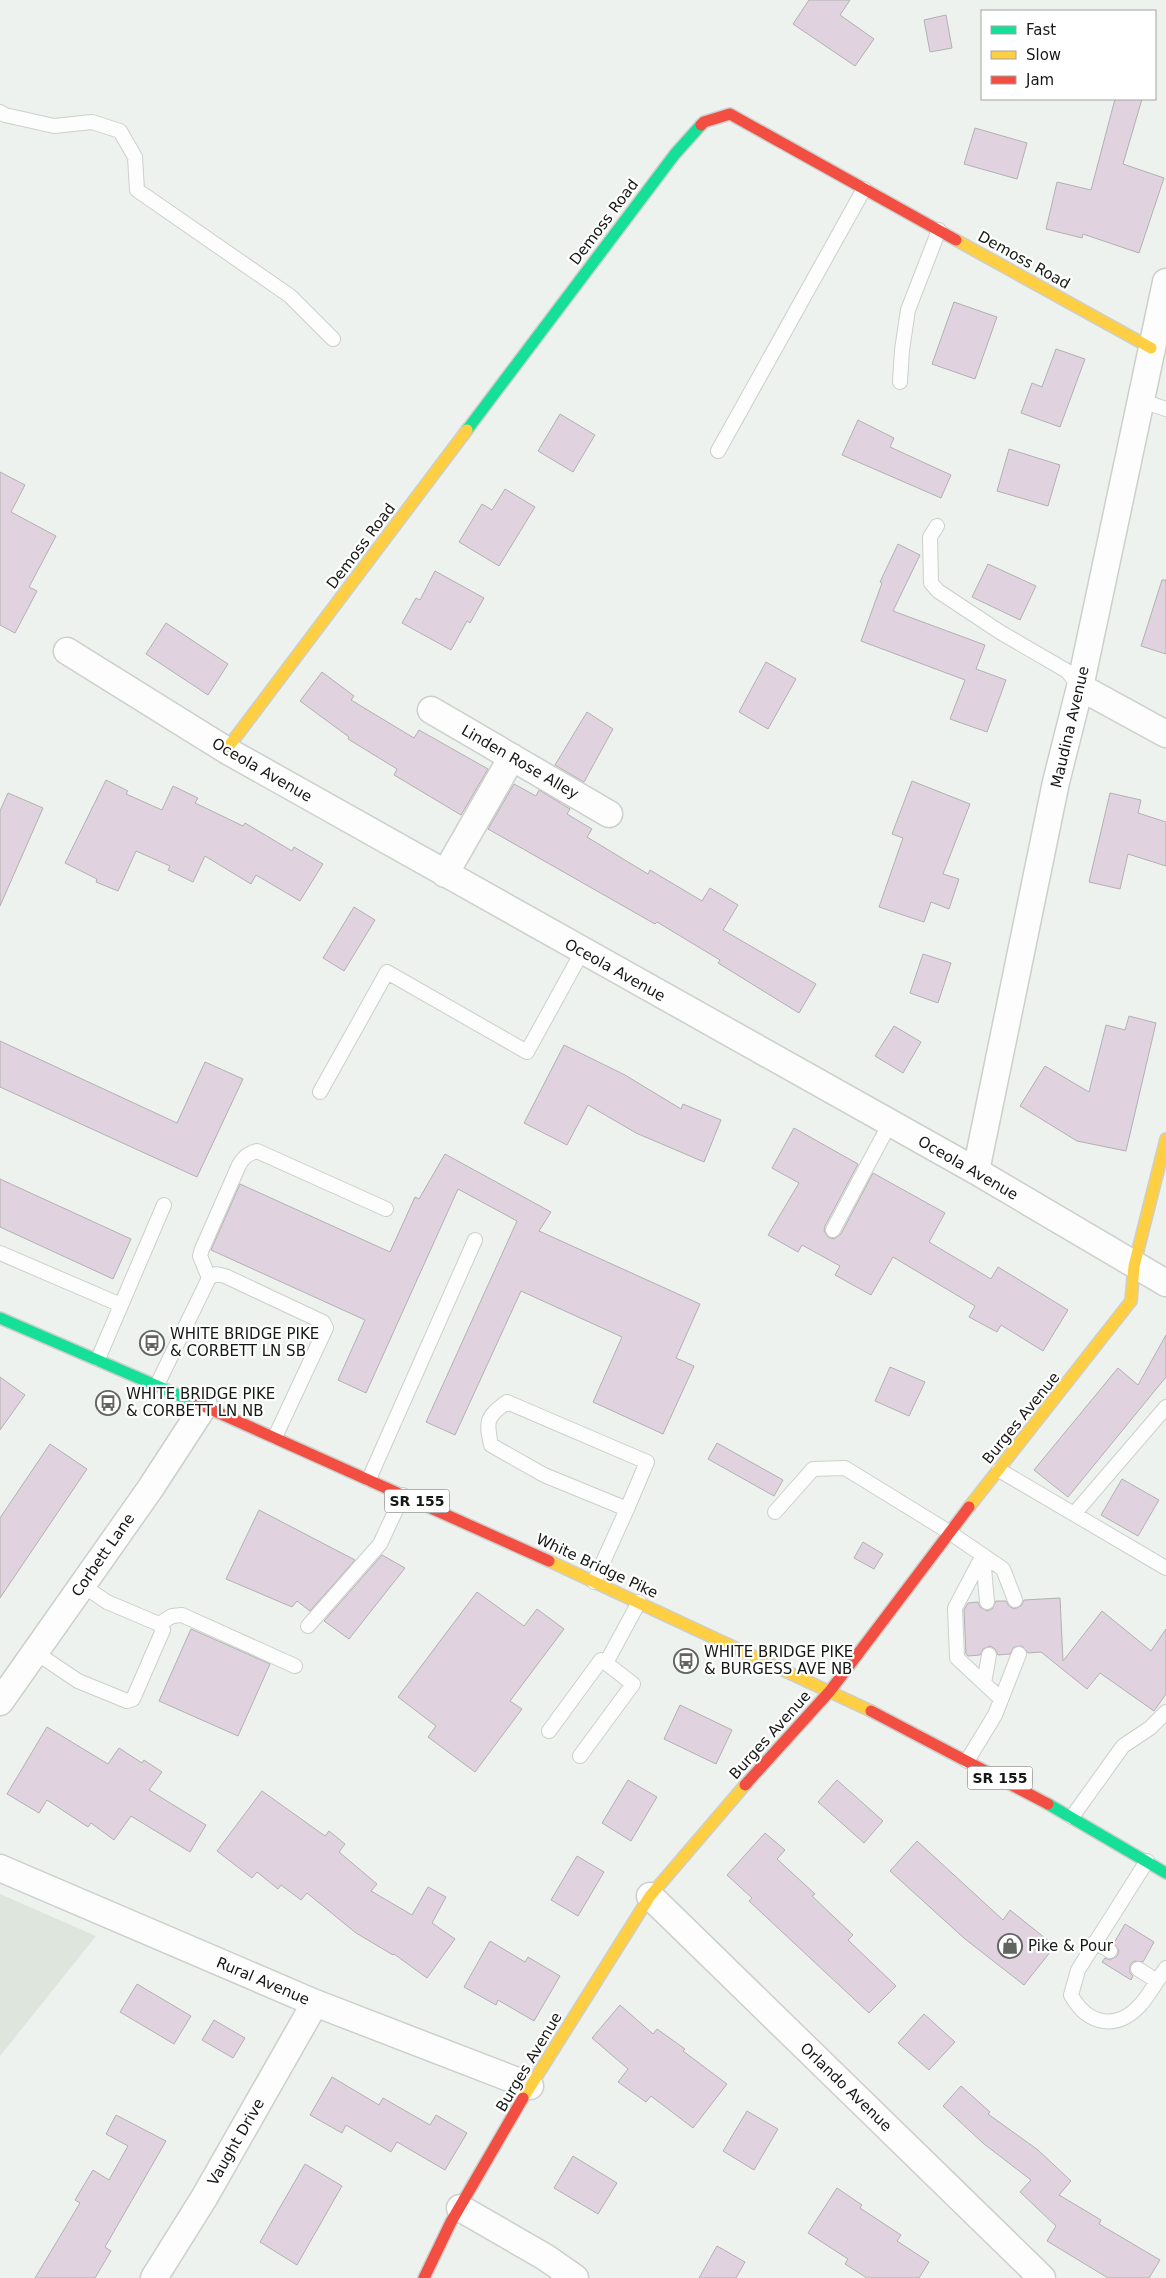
<svg xmlns="http://www.w3.org/2000/svg" width="1166" height="2278" font-family="'DejaVu Sans',sans-serif">
	<style>
		.built { fill: #dee5dc }
		.building { fill: #e0d3df; stroke: #b0b1b0 }
		.lines { fill: none; stroke-linecap: round; stroke-linejoin: round }
		.lane-casing { stroke: #cccfcb; stroke-width: 16 }
		.street-casing { stroke: #cccfcb; stroke-width: 29 }
		.fast-casing { stroke: #cccfcb; stroke-width: 14 }
		.slow-casing { stroke: #cccfcb; stroke-width: 14 }
		.jam-casing { stroke: #cccfcb; stroke-width: 14 }
		.lane { stroke: #fcfdfc; stroke-width: 14 }
		.street { stroke: #fcfdfc; stroke-width: 26 }
		.fast { stroke: #16e098; stroke-width: 11 }
		.slow { stroke: #ffcf43; stroke-width: 11 }
		.jam { stroke: #f24e42; stroke-width: 11 }
		.labels { text-anchor: middle; dominant-baseline: central; stroke-width: 4.5; stroke-linejoin: round; paint-order: stroke }
		.shield { fill: #fff; stroke: #5c5d5c; stroke-width: 1 }
		.shield-label { font-size: 14px; font-weight: bold; fill: #161816 }
		.street-label { font-size: 15px; fill: #161816; stroke: #fff }
		.poi-label { font-size: 15px; fill: #161816; stroke: #fff; text-anchor: start }
	</style>
	<rect width="100%" height="100%" fill="#eef2ee"/>
	<path class="built" d="M 0,1894 L 96,1936 L 0,2056 Z"/>
	<path class="building" d="M 809,0 L 850,0 L 840,15 L 874,39 L 855,66 L 793,24 Z
		M 946,15 L 952,48 L 930,52 L 924,20 Z
		M 1115,99 L 1142,99 L 1123,164 L 1164,178 L 1139,253 L 1083,234 L 1082,238 L 1046,229 L 1057,182 L 1091,190 Z
		M 975,128 L 1027,143 L 1017,179 L 964,164 Z
		M 954,302 L 997,317 L 975,379 L 932,364 Z
		M 1056,349 L 1085,359 L 1060,427 L 1021,413 L 1032,383 L 1042,387 Z
		M 560,414 L 595,435 L 573,472 L 538,451 Z
		M 858,420 L 894,438 L 890,447 L 951,475 L 941,498 L 842,455 Z
		M 1009,449 L 1060,465 L 1048,506 L 997,491 Z
		M 0,472 L 25,485 L 11,512 L 56,536 L 29,587 L 37,591 L 15,633 L 0,625 Z
		M 505,489 L 535,507 L 499,566 L 459,542 L 482,504 L 492,510 Z
		M 898,544 L 920,555 L 893,611 L 985,645 L 976,669 L 1006,680 L 987,732 L 950,719 L 965,680 L 861,641 L 882,583 L 880,582 Z
		M 988,564 L 1036,586 L 1020,620 L 972,597 Z
		M 435,571 L 484,598 L 470,623 L 467,621 L 451,650 L 402,623 L 416,598 L 420,600 Z
		M 1162,580 L 1166,580 L 1166,654 L 1141,646 Z
		M 166,623 L 228,664 L 208,695 L 146,654 Z
		M 766,662 L 796,679 L 768,729 L 739,712 Z
		M 322,672 L 354,696 L 351,700 L 414,738 L 419,730 L 488,769 L 461,815 L 394,775 L 397,769 L 348,739 L 349,737 L 300,701 Z
		M 587,712 L 613,729 L 584,782 L 555,765 Z
		M 106,780 L 128,791 L 126,794 L 162,810 L 173,786 L 198,798 L 195,803 L 243,826 L 245,823 L 292,851 L 294,847 L 323,864 L 300,901 L 256,875 L 251,884 L 205,856 L 193,882 L 168,870 L 170,866 L 136,851 L 118,891 L 96,882 L 97,879 L 65,863 Z
		M 912,781 L 970,804 L 943,874 L 959,879 L 949,909 L 931,902 L 924,922 L 879,907 L 903,838 L 892,834 Z
		M 514,784 L 536,796 L 539,790 L 570,809 L 567,814 L 592,829 L 587,837 L 648,874 L 650,870 L 702,901 L 710,888 L 738,905 L 723,930 L 816,984 L 799,1013 L 718,963 L 720,960 L 657,922 L 655,924 L 488,829 Z
		M 8,793 L 43,808 L 0,906 L 0,811 Z
		M 1110,793 L 1141,800 L 1138,813 L 1166,822 L 1166,866 L 1128,854 L 1120,889 L 1089,882 Z
		M 354,907 L 375,920 L 344,971 L 323,958 Z
		M 923,954 L 951,963 L 938,1003 L 910,993 Z
		M 1129,1016 L 1156,1023 L 1126,1151 L 1077,1141 L 1020,1106 L 1045,1066 L 1089,1092 L 1106,1025 L 1125,1030 Z
		M 894,1026 L 921,1042 L 903,1073 L 875,1056 Z
		M 0,1041 L 177,1123 L 205,1062 L 243,1079 L 197,1177 L 0,1087 Z
		M 564,1045 L 625,1075 L 681,1109 L 683,1104 L 721,1120 L 704,1162 L 636,1133 L 588,1105 L 567,1145 L 524,1123 Z
		M 794,1128 L 858,1164 L 825,1226 L 824,1231 L 828,1237 L 834,1239 L 841,1234 L 873,1173 L 945,1213 L 929,1242 L 991,1279 L 998,1267 L 1068,1310 L 1043,1351 L 1001,1325 L 997,1332 L 969,1317 L 975,1306 L 893,1257 L 871,1295 L 835,1275 L 840,1266 L 802,1245 L 798,1252 L 768,1235 L 799,1183 L 772,1168 Z
		M 445,1154 L 551,1212 L 539,1231 L 700,1304 L 676,1358 L 694,1366 L 663,1434 L 593,1402 L 622,1337 L 521,1291 L 455,1435 L 426,1422 L 517,1221 L 458,1189 L 366,1393 L 338,1380 L 365,1320 L 211,1250 L 240,1184 L 390,1252 L 415,1197 L 419,1199 Z
		M 0,1179 L 131,1239 L 113,1279 L 0,1227 Z
		M 1166,1335 L 1166,1377 L 1068,1497 L 1034,1470 L 1118,1368 L 1138,1385 Z
		M 890,1367 L 925,1382 L 909,1416 L 875,1401 Z
		M 0,1377 L 25,1395 L 0,1430 Z
		M 717,1443 L 783,1480 L 774,1496 L 708,1459 Z
		M 50,1444 L 87,1469 L 0,1598 L 0,1518 Z
		M 1122,1479 L 1159,1500 L 1138,1536 L 1101,1515 Z
		M 259,1510 L 355,1560 L 310,1611 L 297,1601 L 292,1607 L 226,1579 Z
		M 863,1542 L 883,1554 L 874,1569 L 854,1558 Z
		M 382,1555 L 405,1568 L 349,1639 L 324,1621 Z
		M 477,1592 L 524,1626 L 537,1609 L 564,1629 L 510,1701 L 522,1709 L 475,1772 L 428,1737 L 436,1726 L 398,1697 Z
		M 1060,1598 L 1063,1661 L 1102,1611 L 1151,1651 L 1166,1629 L 1166,1694 L 1154,1711 L 1100,1673 L 1087,1689 L 1041,1652 L 1028,1653 L 1022,1646 L 1014,1647 L 1010,1654 L 998,1655 L 995,1649 L 990,1646 L 983,1649 L 980,1655 L 968,1656 L 966,1654 L 964,1610 L 968,1603 L 978,1602 L 980,1607 L 987,1611 L 992,1609 L 996,1601 L 1006,1601 L 1009,1606 L 1014,1609 L 1021,1606 L 1024,1600 Z
		M 191,1629 L 270,1664 L 238,1736 L 159,1701 Z
		M 680,1705 L 732,1730 L 716,1764 L 664,1739 Z
		M 47,1727 L 108,1764 L 119,1748 L 142,1763 L 144,1760 L 162,1772 L 149,1790 L 206,1825 L 190,1852 L 131,1816 L 114,1840 L 91,1823 L 88,1827 L 47,1800 L 39,1813 L 7,1794 Z
		M 628,1780 L 657,1797 L 631,1841 L 602,1823 Z
		M 837,1780 L 883,1821 L 864,1843 L 818,1802 Z
		M 262,1791 L 325,1836 L 329,1831 L 345,1844 L 339,1852 L 377,1884 L 371,1891 L 412,1915 L 428,1887 L 446,1897 L 432,1923 L 455,1939 L 427,1978 L 394,1954 L 393,1955 L 356,1933 L 307,1893 L 301,1900 L 281,1885 L 278,1889 L 257,1872 L 252,1878 L 217,1851 Z
		M 765,1833 L 785,1850 L 777,1859 L 815,1894 L 812,1896 L 853,1935 L 848,1940 L 896,1986 L 869,2013 L 749,1901 L 752,1898 L 727,1875 Z
		M 917,1841 L 1003,1920 L 1010,1910 L 1055,1946 L 1024,1985 L 965,1939 L 890,1871 Z
		M 577,1856 L 604,1872 L 578,1916 L 551,1900 Z
		M 1125,1924 L 1154,1942 L 1143,1962 L 1134,1961 L 1130,1965 L 1130,1973 L 1133,1976 L 1131,1980 L 1102,1962 L 1105,1958 L 1110,1960 L 1117,1956 L 1119,1951 L 1114,1943 Z
		M 490,1941 L 525,1962 L 528,1957 L 560,1976 L 534,2021 L 498,2000 L 496,2005 L 464,1987 Z
		M 137,1984 L 191,2016 L 174,2044 L 120,2012 Z
		M 620,2005 L 653,2034 L 657,2029 L 685,2049 L 683,2051 L 727,2084 L 693,2128 L 651,2096 L 646,2102 L 618,2082 L 628,2069 L 592,2038 Z
		M 924,2014 L 955,2042 L 929,2070 L 898,2043 Z
		M 214,2020 L 245,2038 L 233,2058 L 202,2040 Z
		M 332,2077 L 379,2105 L 383,2098 L 430,2125 L 436,2115 L 467,2133 L 445,2170 L 397,2142 L 391,2152 L 346,2125 L 342,2133 L 310,2115 Z
		M 961,2086 L 990,2112 L 988,2114 L 1038,2150 L 1071,2181 L 1059,2195 L 1101,2220 L 1099,2224 L 1160,2260 L 1149,2278 L 1108,2278 L 1047,2241 L 1056,2226 L 1020,2192 L 1031,2180 L 984,2144 L 943,2106 Z
		M 747,2111 L 778,2129 L 754,2170 L 723,2151 Z
		M 116,2115 L 166,2141 L 105,2247 L 111,2251 L 95,2278 L 35,2278 L 80,2203 L 75,2200 L 93,2170 L 109,2180 L 128,2146 L 106,2134 Z
		M 573,2156 L 617,2183 L 598,2214 L 554,2188 Z
		M 305,2164 L 342,2186 L 297,2265 L 260,2242 Z
		M 837,2188 L 862,2205 L 860,2208 L 901,2235 L 897,2241 L 929,2262 L 919,2278 L 867,2278 L 845,2264 L 848,2259 L 808,2233 Z
		M 717,2246 L 745,2262 L 736,2278 L 699,2278 Z"/>
	<g class="lines">
		<defs>
			<path id="lane" d="M 0,112 L 5,115 L 54,126 L 92,122 L 120,131 L 135,157 L 137,190 L 290,296 L 333,339
				M 900,382 L 902,350 L 908,310 L 939,230
				M 1139,400 L 1166,409
				M 718,451 L 864,189
				M 937,526 L 930,537 L 931,583 L 938,591 L 1000,632 L 1067,671 L 1080,687
				M 320,1092 L 387,972 L 527,1052 L 582,952
				M 833,1230 L 890,1123
				M 0,1253 L 121,1305
				M 209,1278 L 200,1256 L 202,1249 L 239,1165 C 244,1157 247,1154 257,1151 L 386,1209
				M 98,1359 L 164,1205
				M 157,1385 L 209,1278 L 216,1274 L 225,1276 L 323,1322 L 326,1328 L 275,1437
				M 507,1402 L 647,1462 L 627,1509 L 544,1475 L 491,1445 C 486,1421 486,1417 507,1402 Z
				M 999,1470 L 1166,1568
				M 369,1479 L 475,1240
				M 775,1512 L 813,1469 L 845,1468 L 949,1532 L 1003,1569 L 1015,1600
				M 1074,1514 L 1166,1407
				M 983,1555 L 955,1608 L 957,1658 L 1001,1699
				M 983,1556 L 987,1602
				M 594,1582 L 627,1509
				M 159,1624 L 172,1616 L 182,1615 L 295,1666
				M 308,1626 L 380,1544 L 403,1495
				M 35,1652 L 78,1681 L 127,1701 L 133,1699 L 163,1630 L 159,1624 L 107,1602 L 82,1585
				M 984,1683 L 989,1655
				M 549,1731 L 601,1660 L 606,1663
				M 580,1756 L 633,1684 L 606,1663 L 639,1602
				M 967,1761 L 995,1715 L 1019,1654
				M 1072,1817 L 1123,1746 L 1150,1728 L 1166,1712
				M 1147,1861 L 1078,1970 L 1071,1995 C 1088,2026 1118,2031 1142,2003 C 1151,1992 1158,1979 1166,1968
				M 1095,1942 L 1110,1951
				M 1138,1969 L 1157,1981"/>
			<path id="street" d="M 67,651 L 226,750 L 976,1171 L 1166,1283
				M 1080,687 L 1166,734
				M 431,710 L 609,814
				M 445,874 L 512,757
				M 976,1171 L 1056,782 L 1080,687 L 1166,282
				M 0,1702 L 150,1489 L 204,1406
				M 0,1868 L 315,2003 L 530,2086
				M 650,1896 L 1042,2278
				M 460,2208 L 545,2257 L 575,2278
				M 154,2278 L 204,2198 L 315,2003"/>
			<path id="fast" d="M 467,430 L 675,154 L 701,125
				M 0,1318 L 199,1404
				M 1048,1804 L 1166,1873"/>
			<path id="slow" d="M 956,240 L 1151,348
				M 226,750 L 467,430
				M 969,1507 L 1131,1301 L 1134,1266 L 1166,1139
				M 549,1561 L 871,1711
				M 523,2098 L 650,1896 L 745,1785"/>
			<path id="jam" d="M 701,125 L 704,122 L 730,114 L 956,240
				M 199,1404 L 549,1561
				M 871,1711 L 1048,1804
				M 745,1785 L 830,1691 L 969,1507
				M 424,2278 L 451,2222 L 523,2098"/>
		</defs>
		<use href="#lane" class="lane-casing"/>
		<use href="#street" class="street-casing"/>
		<use href="#fast" class="fast-casing"/>
		<use href="#slow" class="slow-casing"/>
		<use href="#jam" class="jam-casing"/>
		<use href="#lane" class="lane"/>
		<use href="#street" class="street"/>
		<use href="#fast" class="fast"/>
		<use href="#slow" class="slow"/>
		<use href="#jam" class="jam"/>
	</g>
	<defs>
		<symbol id="bus-ring" viewBox="-11 -11 22 22"><circle r="9.5" fill="#fff" stroke="#626462" stroke-width="1.5"/><path d="M-5-6H5V4H4V6H2V4H-2V6H-4V4H-5ZM-3.5-4V0h7V-4ZM-3.5 1.2v1.5H-2V1.2ZM2 1.2v1.5H3.5V1.2Z" fill="#626462"/></symbol>
		<symbol id="shop-ring" viewBox="-11 -11 22 22"><circle r="9.5" fill="#fff" stroke="#626462" stroke-width="1.5"/><path d="M-5-2.5h2.3a2.7 3.5 0 0 1 5.4 0H5L5.5 6h-11ZM-1.5-2.5h3a1.5 2.3 0 0 0-3 0Z" fill="#626462"/></symbol>
	</defs>
	<g fill-rule="evenodd">
		<use href="#bus-ring" x="138" y="1329" width="28" height="28"/>
		<use href="#bus-ring" x="94" y="1389" width="28" height="28"/>
		<use href="#bus-ring" x="672" y="1647" width="28" height="28"/>
		<use href="#shop-ring" x="996" y="1932" width="28" height="28"/>
	</g>
	<g class="labels">
		<g class="shield">
			<rect x="384.5" y="1489.5" width="65" height="23" rx="4"/>
			<rect x="967.5" y="1766.5" width="65" height="23" rx="4"/>
		</g>
		<g class="shield-label">
			<text x="417" y="1501">SR 155</text>
			<text x="1000" y="1778">SR 155</text>
		</g>
		<g class="street-label">
			<text transform="translate(604 222) rotate(-53)">Demoss Road</text>
			<text transform="translate(1024 260) rotate(29)">Demoss Road</text>
			<text transform="translate(361 546) rotate(-53)">Demoss Road</text>
			<text transform="translate(1070 727) rotate(-77)">Maudina Avenue</text>
			<text transform="translate(520 762) rotate(30)">Linden Rose Alley</text>
			<text transform="translate(262 770) rotate(30)">Oceola Avenue</text>
			<text transform="translate(615 970) rotate(29)">Oceola Avenue</text>
			<text transform="translate(968 1168) rotate(30)">Oceola Avenue</text>
			<text transform="translate(1021 1418) rotate(-51)">Burges Avenue</text>
			<text transform="translate(103 1555) rotate(-55)">Corbett Lane</text>
			<text transform="translate(597 1566) rotate(25)">White Bridge Pike</text>
			<text transform="translate(770 1735) rotate(-48)">Burges Avenue</text>
			<text transform="translate(263 1981) rotate(23)">Rural Avenue</text>
			<text transform="translate(529 2062) rotate(-59)">Burges Avenue</text>
			<text transform="translate(846 2087) rotate(44)">Orlando Avenue</text>
			<text transform="translate(236 2142) rotate(-60)">Vaught Drive</text>
		</g>
		<g class="poi-label">
			<text x="170" y="1334">WHITE BRIDGE PIKE<tspan x="170" dy="17">&amp; CORBETT LN SB</tspan></text>
			<text x="126" y="1394">WHITE BRIDGE PIKE<tspan x="126" dy="17">&amp; CORBETT LN NB</tspan></text>
			<text x="704" y="1652">WHITE BRIDGE PIKE<tspan x="704" dy="17">&amp; BURGESS AVE NB</tspan></text>
			<text x="1028" y="1946">Pike &amp; Pour</text>
		</g>
	</g>
	<rect x="981" y="10" width="175" height="90" fill="#ffffff" stroke="#a2a3a2"/>
	<rect x="991" y="26" width="25" height="8" fill="#16e098" stroke="#a2a3a2"/>
	<text x="1026" y="35" font-size="15" fill="#161816">Fast</text>
	<rect x="991" y="51" width="25" height="8" fill="#ffcf43" stroke="#a2a3a2"/>
	<text x="1026" y="60" font-size="15" fill="#161816">Slow</text>
	<rect x="991" y="76" width="25" height="8" fill="#f24e42" stroke="#a2a3a2"/>
	<text x="1026" y="85" font-size="15" fill="#161816">Jam</text>
</svg>
